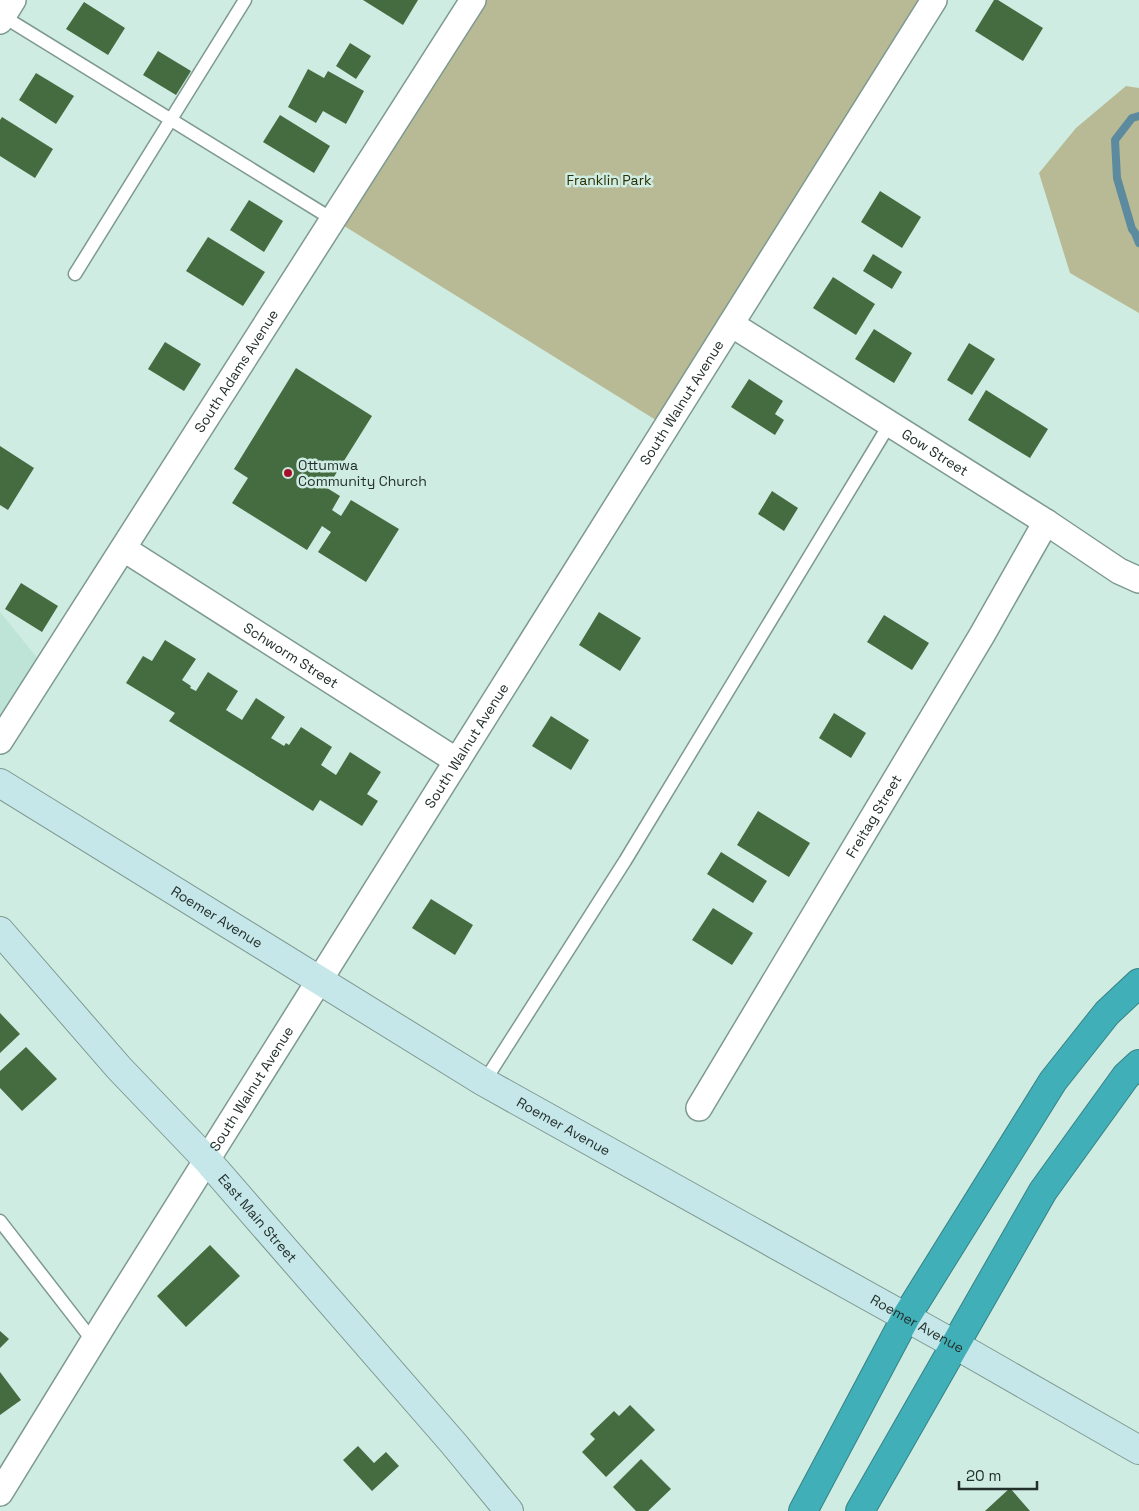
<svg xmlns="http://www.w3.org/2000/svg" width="1139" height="1511" font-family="'Space Grotesk',sans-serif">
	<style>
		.built { fill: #bde4d6 }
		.green { fill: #b7ba94 }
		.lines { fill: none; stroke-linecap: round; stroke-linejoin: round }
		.stream { stroke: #5c8a9f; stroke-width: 8 }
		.building { fill: #456b41 }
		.lane-casing { stroke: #7e9990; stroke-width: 15 }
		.street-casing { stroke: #7e9990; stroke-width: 28 }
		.secondary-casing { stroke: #7e9990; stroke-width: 30 }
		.highway-casing { stroke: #368286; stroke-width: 30 }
		.lane { stroke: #fff; stroke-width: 12 }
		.street { stroke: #fff; stroke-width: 25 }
		.secondary { stroke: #c6e7e9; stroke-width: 28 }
		.highway { stroke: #41afb7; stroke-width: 28 }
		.poi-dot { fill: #a8102a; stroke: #cfece2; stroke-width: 2 }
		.labels { text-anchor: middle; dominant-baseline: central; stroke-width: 5; stroke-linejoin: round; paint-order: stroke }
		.park-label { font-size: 14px; fill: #2e2f00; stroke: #cfece2 }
		.street-label { font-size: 14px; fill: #232f2b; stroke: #cfece2 }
		.poi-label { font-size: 14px; fill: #232f2b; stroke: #cfece2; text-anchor: start }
	</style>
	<rect width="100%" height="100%" fill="#cfece2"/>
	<path class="built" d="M 0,612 L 46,669 L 0,741 Z"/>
	<path class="green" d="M 473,0 L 934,0 L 667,427 L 333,219 Z
		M 1126,86 L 1139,88 L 1139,313 L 1070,273 L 1039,173 L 1076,128 Z"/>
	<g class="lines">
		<path class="stream" d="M 1139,116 L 1132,118 L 1115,140 L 1117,178 L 1132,229 L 1135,233 L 1139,243"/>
	</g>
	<path class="building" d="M 363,0 L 418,0 L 403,25 Z
		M 994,0 L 998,0 L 1043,28 L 1023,61 L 975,31 Z
		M 84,2 L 125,28 L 108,55 L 66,29 Z
		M 350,43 L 371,56 L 356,79 L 336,66 Z
		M 158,51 L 191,71 L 176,95 L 143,75 Z
		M 308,69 L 324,78 L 328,71 L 364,91 L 346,124 L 323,111 L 316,123 L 288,107 Z
		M 36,73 L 74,96 L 56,124 L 19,100 Z
		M 280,115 L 330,146 L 314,173 L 263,142 Z
		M 2,117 L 53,149 L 35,178 L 0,156 L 0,120 Z
		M 880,191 L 921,217 L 902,248 L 861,222 Z
		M 249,200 L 283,221 L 264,252 L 230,230 Z
		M 208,237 L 265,272 L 243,306 L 186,271 Z
		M 873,254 L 902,272 L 892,289 L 863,271 Z
		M 833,277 L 875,304 L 856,335 L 813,308 Z
		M 874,329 L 912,353 L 894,383 L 855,359 Z
		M 165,342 L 201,364 L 184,391 L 148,369 Z
		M 969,343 L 995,359 L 972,395 L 947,380 Z
		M 296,368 L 372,416 L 327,488 L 340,496 L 332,510 L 341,516 L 351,500 L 399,529 L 366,582 L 318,552 L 331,532 L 322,526 L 307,550 L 232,503 L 248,478 L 234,469 Z
		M 749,379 L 783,401 L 775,414 L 784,420 L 775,435 L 731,407 Z
		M 986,390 L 1048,429 L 1030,458 L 968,420 Z
		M 0,446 L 34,468 L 8,510 L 0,505 Z
		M 772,491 L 798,508 L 784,531 L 758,514 Z
		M 21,583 L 58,606 L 42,632 L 5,609 Z
		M 599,612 L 641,638 L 620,671 L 579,645 Z
		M 884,615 L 929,643 L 912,670 L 867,642 Z
		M 165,640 L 196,659 L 182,680 L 191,686 L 190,688 L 196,691 L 208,672 L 238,691 L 226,710 L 242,720 L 256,698 L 285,717 L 271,738 L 284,746 L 286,743 L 289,745 L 301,727 L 332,747 L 321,765 L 336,775 L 350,752 L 381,772 L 367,794 L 378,801 L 362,826 L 320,800 L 313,811 L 169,721 L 175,713 L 126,683 L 143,656 L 152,661 Z
		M 834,713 L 866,733 L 851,758 L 819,738 Z
		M 551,716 L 589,740 L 571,770 L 532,746 Z
		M 758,811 L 810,843 L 789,877 L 737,845 Z
		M 721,852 L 767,881 L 753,903 L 707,874 Z
		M 431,899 L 473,925 L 455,955 L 412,928 Z
		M 713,908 L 753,933 L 732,965 L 692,940 Z
		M 0,1013 L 20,1034 L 0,1053 Z
		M 26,1047 L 57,1079 L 22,1111 L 0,1088 L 0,1071 Z
		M 210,1245 L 240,1276 L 186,1327 L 157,1296 Z
		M 0,1331 L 9,1339 L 0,1348 Z
		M 0,1372 L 21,1400 L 0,1415 Z
		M 630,1405 L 655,1430 L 606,1477 L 582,1452 L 595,1439 L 590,1434 L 614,1411 L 619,1416 Z
		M 358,1446 L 374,1463 L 386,1452 L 399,1466 L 372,1491 L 343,1460 Z
		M 641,1459 L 671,1489 L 648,1511 L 636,1511 L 613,1487 Z
		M 1010,1488 L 1030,1511 L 985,1511 Z"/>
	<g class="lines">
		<defs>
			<path id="lane" d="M 1,15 L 332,219
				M 75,274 L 245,0
				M 484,1082 L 625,861 L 889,425
				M 0,1221 L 93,1341"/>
			<g id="street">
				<path d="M 0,21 L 13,0"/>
				<path id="s1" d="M 731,324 L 1046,522 L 1119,571 L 1139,580"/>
				<path id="s2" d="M 124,549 L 457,761"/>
				<path id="s3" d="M 0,741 L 473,0"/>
				<path id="s4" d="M 699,1108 L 982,635 L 1046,522"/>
				<path id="s5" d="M 0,1493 L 107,1319 L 934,0"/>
			</g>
			<g id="secondary">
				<path id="s6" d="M 0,783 L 484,1082 L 954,1344 L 1139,1450"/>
				<path id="s7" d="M 0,931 L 119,1068 L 207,1160 L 454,1444 L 509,1511"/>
			</g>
			<path id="highway" d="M 803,1511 L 906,1317 L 1053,1081 L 1107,1013 L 1139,983
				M 860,1511 L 1043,1191 L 1126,1076 L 1139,1064"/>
		</defs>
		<use href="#lane" class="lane-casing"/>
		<use href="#street" class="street-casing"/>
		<use href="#secondary" class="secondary-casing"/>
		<use href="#highway" class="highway-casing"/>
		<use href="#lane" class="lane"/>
		<use href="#street" class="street"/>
		<use href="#secondary" class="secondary"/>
		<use href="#highway" class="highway"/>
	</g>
	<circle class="poi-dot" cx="288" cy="473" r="5"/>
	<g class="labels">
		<g class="park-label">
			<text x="609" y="180">Franklin Park</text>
		</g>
		<g class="street-label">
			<text stroke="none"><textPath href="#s3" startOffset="439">South Adams Avenue</textPath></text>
			<text stroke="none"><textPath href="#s5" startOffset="1286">South Walnut Avenue</textPath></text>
			<text stroke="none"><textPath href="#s1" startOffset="241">Gow Street</textPath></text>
			<text stroke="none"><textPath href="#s2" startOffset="198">Schworm Street</textPath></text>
			<text stroke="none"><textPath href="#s5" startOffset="881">South Walnut Avenue</textPath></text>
			<text stroke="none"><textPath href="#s4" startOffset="340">Freitag Street</textPath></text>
			<text stroke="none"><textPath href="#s6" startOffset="255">Roemer Avenue</textPath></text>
			<text stroke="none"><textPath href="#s5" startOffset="476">South Walnut Avenue</textPath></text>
			<text stroke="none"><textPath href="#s6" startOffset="660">Roemer Avenue</textPath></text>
			<text stroke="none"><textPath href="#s7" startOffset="386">East Main Street</textPath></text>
			<text stroke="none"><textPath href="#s6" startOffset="1065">Roemer Avenue</textPath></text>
		</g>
		<g class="poi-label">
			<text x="298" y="465">Ottumwa<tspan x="298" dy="16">Community Church</tspan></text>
		</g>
	</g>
	<path d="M959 1481v8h78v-8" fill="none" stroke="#232f2b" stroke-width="2.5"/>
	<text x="966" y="1481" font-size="15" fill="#232f2b" stroke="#cfece2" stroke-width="4" paint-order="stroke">20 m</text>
</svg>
